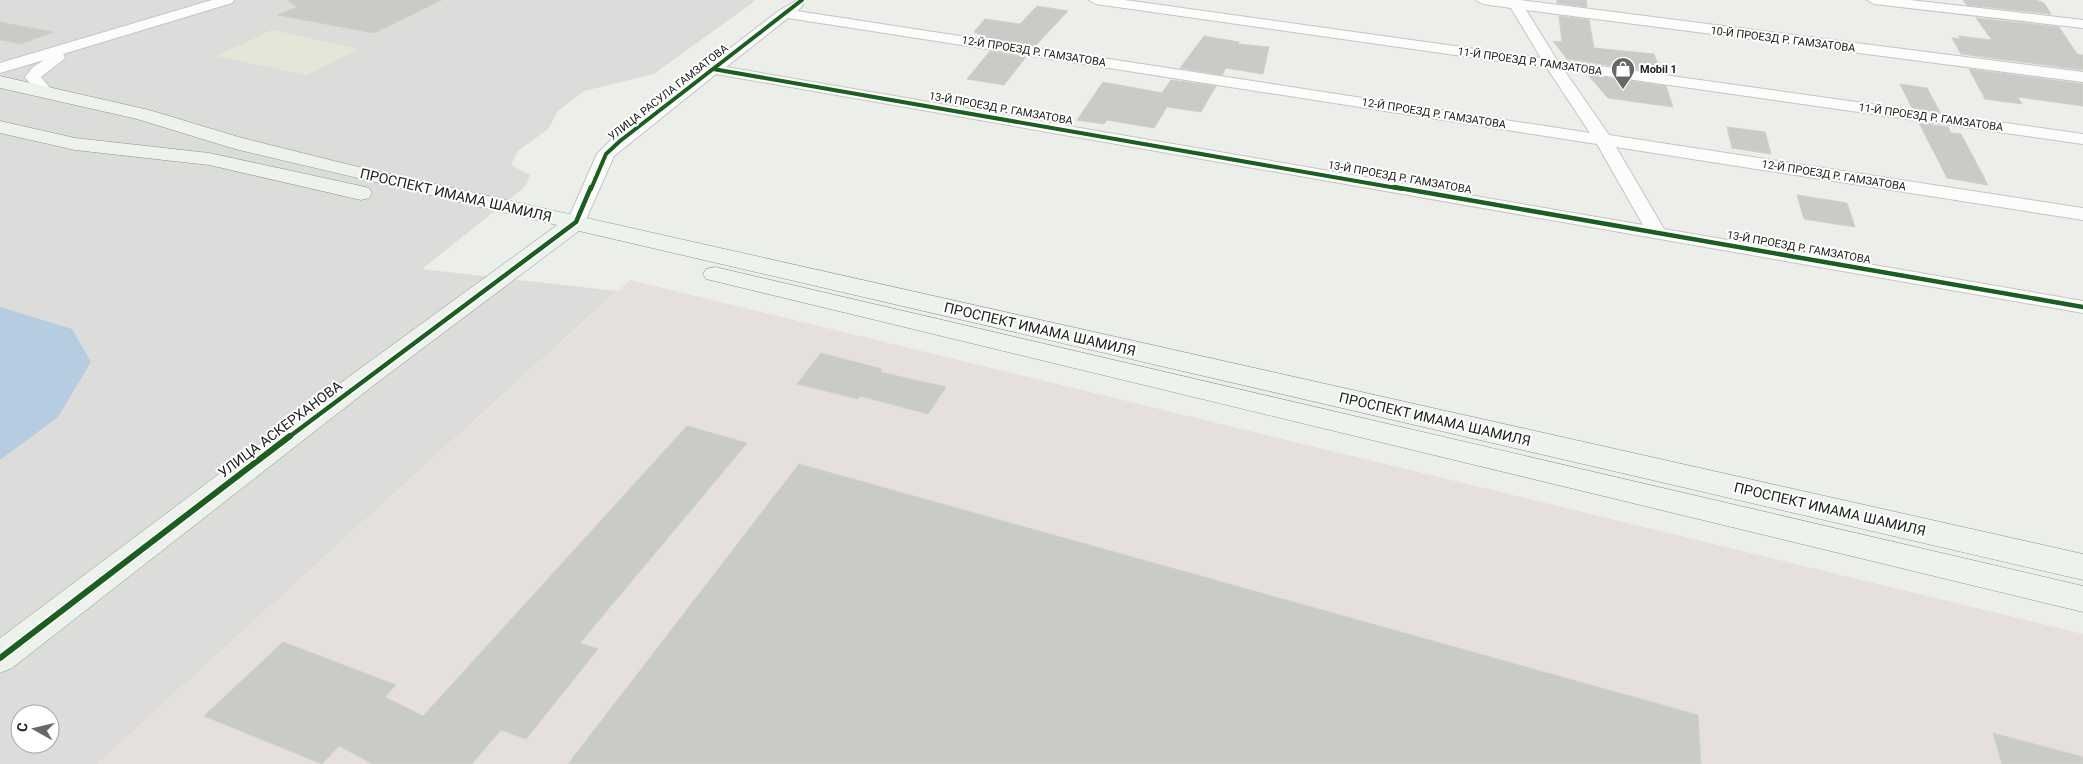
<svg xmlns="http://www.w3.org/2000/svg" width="2083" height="764" viewBox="0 0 2083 764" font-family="Roboto,sans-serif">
<rect width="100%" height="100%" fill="#ebeee9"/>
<path fill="#dcddda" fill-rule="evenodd" d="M0,0h756l-102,74 -70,17 -26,20 -10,18 -30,22 -7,14 19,10 -5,12 -103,82 195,22 -520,473h-97zM20,714h30v30h-30z"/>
<path fill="#e5e6d8" d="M272,30l87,19 -53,26 -90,-19z"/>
<path fill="#e6e0dc" d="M630,280l1453,354v130h-1986z"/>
<path fill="#b6cce1" d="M0,307l72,22 19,33 -33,55 -58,43z"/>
<path fill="#c9cbc6" stroke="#ced1ca" d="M287,0h155l-68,33 -97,-18 20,-8z
M1557,0h29l1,7 -30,-4z
M1963,0h73l8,3 7,11 -84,-9z
M1037,6l31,5 -33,35 -47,-8 -14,-6 11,-13 35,5z
M1559,16l30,4 5,28 60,6 7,19 -94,-14 -14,-18 9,1z
M1976,18l83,9 18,27 6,1v15l-122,-16 -9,-16 9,1 -3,-3 34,4z
M0,22l53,10 -32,12 -21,-4z
M1204,36l35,6 -1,2 31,3 -6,27 -37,-6 -4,7 -42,-7z
M990,51l36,6 -22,28 -37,-6z
M1969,69l114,15v22l-65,-9 4,7 -37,-5z
M1588,75l78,11 7,21 -65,-9z
M1171,80l45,6 -15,26 -34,-5 -13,21 -47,-8 -3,4 -27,-4 26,-38 59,11z
M1900,84l27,4 13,24 -28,-4z
M1919,123l29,4 3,6 10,1 27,51 -41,-7z
M1727,127l38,5 6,22 -39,-6z
M1797,195l50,8 8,24 -51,-8z
M821,353l61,16 -2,3 66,15 -18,27 -68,-18 -2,3 -61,-15z
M687,426l60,17 -167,200 18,6 -72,90 -25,-9 -29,34h-99l-34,-18 -17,18 -118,-48 79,-74 113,43 -11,12 38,19z
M799,464l899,251 3,49h-1133z
M1993,733l90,24v7h-81z"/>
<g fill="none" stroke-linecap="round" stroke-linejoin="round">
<g stroke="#c4c5c3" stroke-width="2">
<path id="street" d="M212,0h22l-2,3 -169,51 2,3 -2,3 -22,17 12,15 -2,3h-12l-14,-18 8,-10 11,-7 -44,13v-10z
M1089,0h36l416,58 -30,-50 -28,-4 -7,-4h44l563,72v10l-557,-72 31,50 526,74v10l-519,-74 45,65 474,73v12l-467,-73 48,82 419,72v12l-1367,-239 -102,82 -31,70 -7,2 -7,-2 -2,-4 30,-68 17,-17 166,-127 16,-9 7,4 -6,6 793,122 -43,-65 -451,-64zM788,18l809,126 46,81 -917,-158z
M1867,0h43l173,20v8l-209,-24z"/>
</g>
<g stroke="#829882" stroke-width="1">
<path id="secondary" d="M0,76l149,34 93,28 104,26 1737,390v26l-1504,-349 -205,154 -362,283 -12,5v-35l354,-265 203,-148 -322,-76 -98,-30 -137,-31z
M0,121l75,17 134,15 152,33 8,2 3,5 -3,5 -8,2 -152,-35 -134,-15 -75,-17z
M715,267l1368,319v26l-1377,-333 -3,-5 3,-5z"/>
</g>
<use href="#street" fill="#fcfcfc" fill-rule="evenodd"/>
<use href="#secondary" fill="#edf3ec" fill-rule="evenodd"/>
<g stroke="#fff" stroke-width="5.5">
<path id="cycleway-far2" d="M713,69l689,120
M591,189l15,-35 14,-13 182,-141"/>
</g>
<g stroke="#fff" stroke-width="8">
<path id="cycleway-far1" d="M1394,187l689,120
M289,437l287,-215 15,-35"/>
</g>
<g stroke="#fff" stroke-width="9">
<path id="cycleway" d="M0,658l290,-222"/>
</g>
<use href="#cycleway-far2" stroke="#1b5e20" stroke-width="4"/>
<use href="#cycleway-far1" stroke="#1b5e20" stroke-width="4.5"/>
<use href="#cycleway" stroke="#1b5e20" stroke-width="6"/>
</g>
<defs>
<g id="shop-pin" transform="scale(1.25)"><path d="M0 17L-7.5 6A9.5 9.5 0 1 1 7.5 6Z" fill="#676866" stroke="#fff"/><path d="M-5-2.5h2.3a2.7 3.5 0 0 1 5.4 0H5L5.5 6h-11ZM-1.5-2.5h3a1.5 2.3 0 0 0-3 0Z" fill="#fff"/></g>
</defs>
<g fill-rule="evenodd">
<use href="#shop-pin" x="1623" y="69"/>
</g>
<g text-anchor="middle" stroke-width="4" stroke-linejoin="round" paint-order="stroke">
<g font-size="11" fill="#202020" stroke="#fff">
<text transform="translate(1783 39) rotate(7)" y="4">10-Й ПРОЕЗД Р. ГАМЗАТОВА</text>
<text transform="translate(1034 51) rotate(9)" y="4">12-Й ПРОЕЗД Р. ГАМЗАТОВА</text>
<text transform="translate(1530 61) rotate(8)" y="4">11-Й ПРОЕЗД Р. ГАМЗАТОВА</text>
<text transform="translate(668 92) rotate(-38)" y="4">УЛИЦА РАСУЛА ГАМЗАТОВА</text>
<text transform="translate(1001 108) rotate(10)" y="4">13-Й ПРОЕЗД Р. ГАМЗАТОВА</text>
<text transform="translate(1434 113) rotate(9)" y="4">12-Й ПРОЕЗД Р. ГАМЗАТОВА</text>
<text transform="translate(1931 117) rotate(8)" y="4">11-Й ПРОЕЗД Р. ГАМЗАТОВА</text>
<text transform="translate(1834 175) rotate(9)" y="4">12-Й ПРОЕЗД Р. ГАМЗАТОВА</text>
<text transform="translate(1400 177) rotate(10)" y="4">13-Й ПРОЕЗД Р. ГАМЗАТОВА</text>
<text transform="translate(1799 247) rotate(10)" y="4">13-Й ПРОЕЗД Р. ГАМЗАТОВА</text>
</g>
<g font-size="11" font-weight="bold" fill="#202020" stroke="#fff" text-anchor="start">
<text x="1640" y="73">Mobil 1</text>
</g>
<g font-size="14" fill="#202020" stroke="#fff">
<text transform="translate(456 195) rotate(13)" y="5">ПРОСПЕКТ ИМАМА ШАМИЛЯ</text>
<text transform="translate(1040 329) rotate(13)" y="5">ПРОСПЕКТ ИМАМА ШАМИЛЯ</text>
<text transform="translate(1435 419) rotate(13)" y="5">ПРОСПЕКТ ИМАМА ШАМИЛЯ</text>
<text transform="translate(280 429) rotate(-37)" y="5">УЛИЦА АСКЕРХАНОВА</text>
<text transform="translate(1830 509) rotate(13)" y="5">ПРОСПЕКТ ИМАМА ШАМИЛЯ</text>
</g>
</g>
<g transform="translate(35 729) rotate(278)"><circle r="24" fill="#ffffff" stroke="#a6a6a6"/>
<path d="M0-4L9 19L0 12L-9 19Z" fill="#676866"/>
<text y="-8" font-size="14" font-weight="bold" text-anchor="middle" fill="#202020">С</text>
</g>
</svg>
